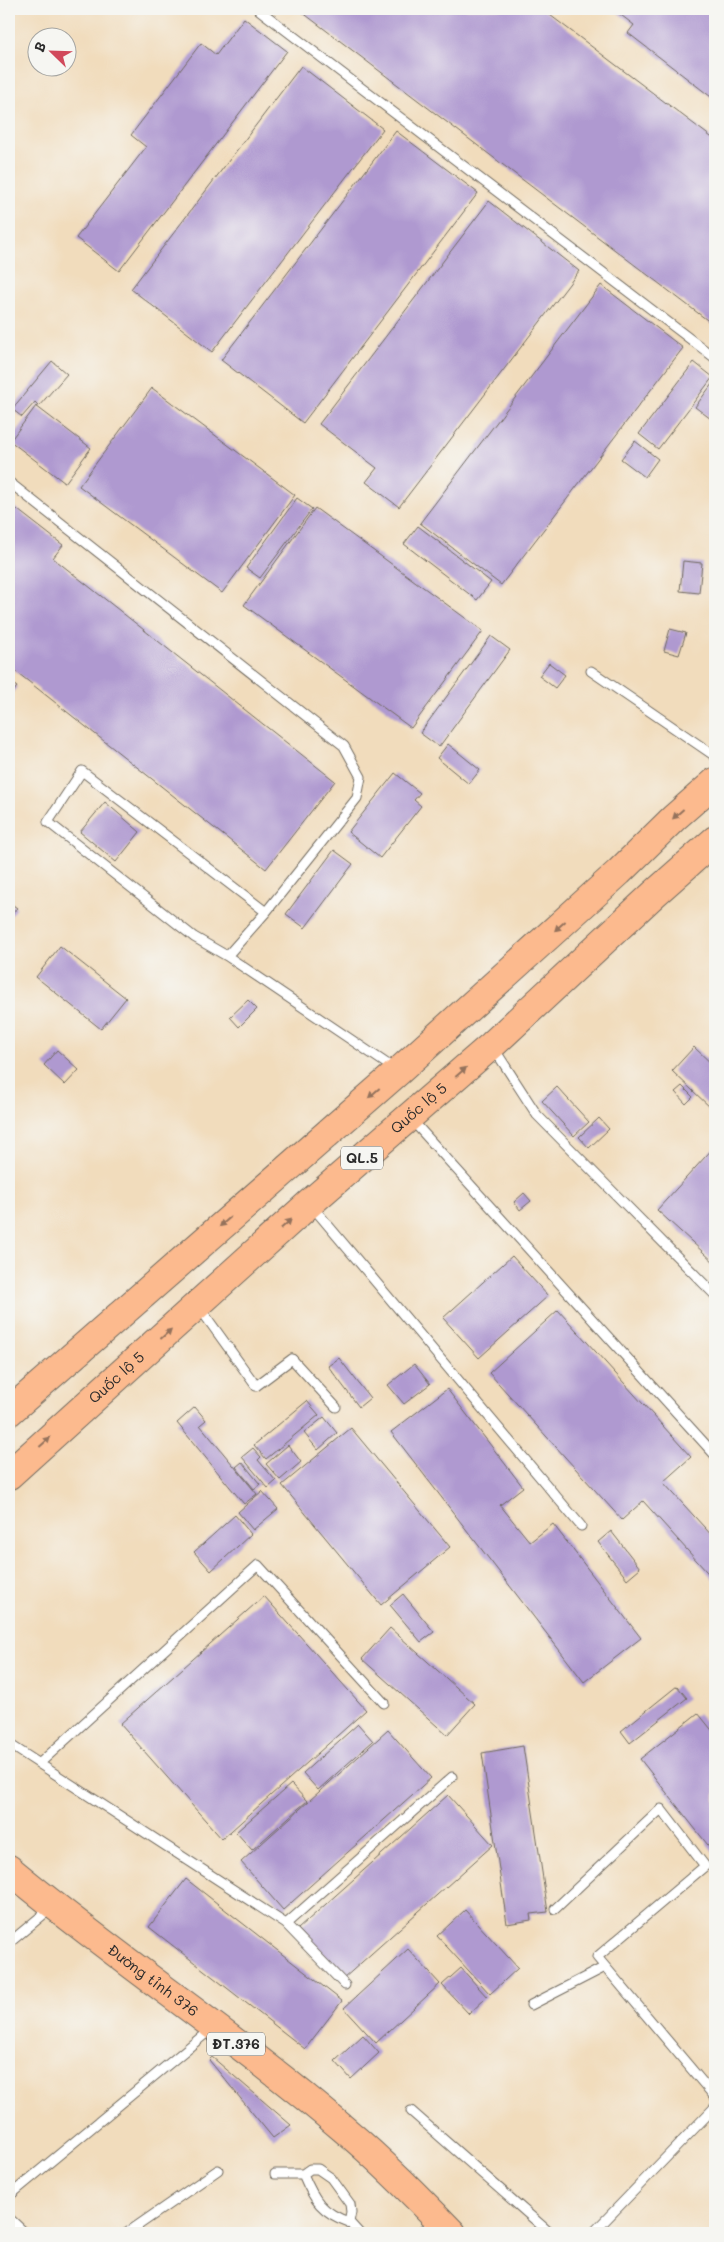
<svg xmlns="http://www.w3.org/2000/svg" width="724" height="2242" viewBox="0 0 724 2242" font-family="Mali,sans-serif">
<rect width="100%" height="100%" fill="#f6f6f2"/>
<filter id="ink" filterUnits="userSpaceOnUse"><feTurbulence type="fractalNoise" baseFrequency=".02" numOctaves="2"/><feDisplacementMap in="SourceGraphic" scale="10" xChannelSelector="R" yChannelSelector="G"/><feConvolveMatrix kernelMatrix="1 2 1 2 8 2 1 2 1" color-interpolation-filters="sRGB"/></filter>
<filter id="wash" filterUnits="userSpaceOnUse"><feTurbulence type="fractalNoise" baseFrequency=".0096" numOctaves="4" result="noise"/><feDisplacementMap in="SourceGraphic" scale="20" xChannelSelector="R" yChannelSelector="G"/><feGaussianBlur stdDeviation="1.12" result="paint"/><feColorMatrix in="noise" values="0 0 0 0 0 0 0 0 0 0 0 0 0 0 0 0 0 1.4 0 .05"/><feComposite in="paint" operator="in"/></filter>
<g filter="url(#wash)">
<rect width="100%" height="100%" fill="#f1dcbc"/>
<g id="blocks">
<path fill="#af99d0" d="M298,9h244l173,131v186z
M613,9h102v91l-87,-67 6,-8z
M244,18l43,33 -168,220 -43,-33 70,-91 -15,-12 70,-92 15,12z
M301,66l82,63 -171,223 -81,-63z
M396,131l82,62 -175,230 -82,-63z
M489,201l90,70 -180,236 -33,-25 11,-14 -58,-44z
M601,285l82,63 -182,237 -81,-62z
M52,361l15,13 -28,32 -4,-4 -13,15 -10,-8z
M694,362l19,15 -55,72 -19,-15z
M715,380v42l-20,-15z
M152,388l143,107 -73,98 -143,-107z
M36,406l55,42 -26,35 -55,-42z
M635,441l23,18 -13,18 -24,-18z
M297,498l15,11 -52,69 -14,-10z
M9,503l54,42 -10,13 282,223 -69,88 -257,-203z
M315,508l168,123 -72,97 -167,-123z
M418,526l73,56 -14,18 -73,-56z
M683,561l19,2 -3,30 -19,-2z
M670,629l16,4 -7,22 -15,-4z
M491,636l19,14 -71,97 -19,-14z
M549,663l16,12 -10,13 -16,-12z
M9,681l8,6 -8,10z
M448,744l32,26 -11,14 -32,-26z
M395,773l25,20 -6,7 7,6 -41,52 -32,-26z
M105,802l35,30 -24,30 -36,-30z
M334,850l19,14 -48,64 -19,-14z
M9,902l8,6 -8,10z
M60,946l66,52 -25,31 -65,-52z
M248,1000l9,9 -18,18 -9,-10z
M694,1047l21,20v38l-3,4 -40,-38z
M57,1050l22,20 -14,15 -21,-20z
M682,1086l11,11 -7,7 -11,-12z
M557,1087l32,35 -15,14 -32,-35z
M599,1118l10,11 -20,19 -10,-11z
M715,1146v117l-58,-53z
M524,1193l7,8 -11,9 -6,-8z
M512,1256l36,40 -69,62 -36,-40z
M558,1310l133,147 -28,25 52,57v42l-72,-80 -21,19 -133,-147z
M339,1358l31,40 -11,9 -31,-41z
M414,1364l16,20 -26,20 -16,-19z
M447,1389l76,98 -23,18 30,37 23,-18 88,114 -57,44 -193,-250z
M307,1401l12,14 -53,44 -12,-14z
M195,1407l11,13 -6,5 57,69 -13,10 -67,-81z
M324,1417l13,16 -19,17 -14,-17z
M351,1428l99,119 -69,58 -99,-120z
M288,1445l13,17 -21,18 -14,-16z
M253,1448l8,9 -3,3 18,21 -8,7 -26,-31z
M242,1462l18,22 -6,5 -18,-22z
M262,1491l16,18 -25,21 -15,-18z
M235,1515l16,19 -40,37 -17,-19z
M611,1531l29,37 -13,11 -29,-37z
M403,1594l31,38 -13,10 -31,-37z
M264,1596l102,114 -144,129 -102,-115z
M390,1628l85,76 -28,31 -85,-76z
M677,1686l10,12 -57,45 -9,-12z
M698,1713l17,21v120l-75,-95z
M358,1724l15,17 -55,49 -15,-17z
M388,1730l43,48 -148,132 -42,-48z
M523,1746l25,166 -18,2 1,6 -24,4 -25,-171z
M291,1784l16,17 -55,49 -16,-18z
M448,1795l45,50 -150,134 -45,-50z
M186,1879l156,122 -37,48 -156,-122z
M465,1910l53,58 -28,26 -53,-58z
M408,1949l32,35 -64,59 -32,-35z
M461,1968l26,29 -18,17 -27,-29z
M363,2035l16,18 -28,26 -16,-18z
M212,2057l79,68 -18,13 -64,-78z"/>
</g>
</g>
<g filter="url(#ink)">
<use href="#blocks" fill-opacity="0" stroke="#70695e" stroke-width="1"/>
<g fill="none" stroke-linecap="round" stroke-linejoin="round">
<g stroke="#70695e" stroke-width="11">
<path id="service" d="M258,9l457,349
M9,482l335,264 17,31 -4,21 -91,114 -39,44
M591,671l124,85
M266,912l-184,-141 -34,51 146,115 33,19 169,114
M493,1047l44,68 178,180
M410,1118l305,337
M311,1205l270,321
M199,1307l57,79 36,-27 44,48
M9,1744l277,180 59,61
M40,1763l218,-198 126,138
M555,1909l106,-100 44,57 -108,91 118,140
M286,1924l166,-147
M9,1943l42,-35
M531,2005l74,-38
M411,2111l139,122
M275,2174h28l7,-5h8l13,9 19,26 1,8 -2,10 10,11
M303,2174c11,26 19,39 46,48
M9,2196l202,-167
M9,2218l16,15
M127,2233l91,-63
M418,2233l20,-10
M593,2233l122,-126"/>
</g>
<g stroke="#70695e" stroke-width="30">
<g id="primary">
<path id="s1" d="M9,1869c109,91 229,169 337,262 36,30 73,68 106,102"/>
</g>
</g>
<g stroke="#70695e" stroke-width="30">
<g id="trunk">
<path d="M9,1412l390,-341 220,-199 55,-54 41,-36"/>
<path id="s2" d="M9,1475l301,-272 182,-158 162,-151 61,-54"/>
</g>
</g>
<use href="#service" stroke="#fff" stroke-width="9"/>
<use href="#primary" stroke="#fcba8e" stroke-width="28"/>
<use href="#trunk" stroke="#fcba8e" stroke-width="28"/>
</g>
<defs><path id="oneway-solid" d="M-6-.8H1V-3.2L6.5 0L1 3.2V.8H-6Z" transform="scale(1.25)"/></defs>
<g fill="#94725c">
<use href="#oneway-solid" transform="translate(678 814) rotate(138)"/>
<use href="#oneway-solid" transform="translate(560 926) rotate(138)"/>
<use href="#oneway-solid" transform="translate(461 1072) rotate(-41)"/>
<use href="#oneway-solid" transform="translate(374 1093) rotate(139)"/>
<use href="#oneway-solid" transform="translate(225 1222) rotate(139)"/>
<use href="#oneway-solid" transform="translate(286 1224) rotate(-42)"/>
<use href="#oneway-solid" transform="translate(166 1334) rotate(-42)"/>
<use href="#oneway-solid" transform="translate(45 1442) rotate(-42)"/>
</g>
</g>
<g text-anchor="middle" stroke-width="4" stroke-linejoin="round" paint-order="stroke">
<g fill="#f6f6f2" stroke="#686867" stroke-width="1">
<rect x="341" y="1146.5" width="42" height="23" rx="4"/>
<rect x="207" y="2032.5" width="58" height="23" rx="4"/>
</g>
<g font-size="14" font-weight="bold" fill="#2b2b2b">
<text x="362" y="1163">QL.5</text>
<text x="236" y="2049">ĐT.376</text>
</g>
<g font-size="15" fill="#2b2b2b" stroke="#f6f6f2">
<text dy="5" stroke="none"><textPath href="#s2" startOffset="550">Quốc lộ 5</textPath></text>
<text dy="5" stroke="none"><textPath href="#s2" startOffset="145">Quốc lộ 5</textPath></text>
<text dy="5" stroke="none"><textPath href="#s1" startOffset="182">Đường tỉnh 376</textPath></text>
</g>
</g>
<rect width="724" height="2242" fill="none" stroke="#f6f6f2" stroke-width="30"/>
<g transform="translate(52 52) rotate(293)"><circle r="24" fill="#f6f6f2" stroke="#a5a5a2"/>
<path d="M0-4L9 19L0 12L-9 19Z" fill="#d1495b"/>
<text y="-8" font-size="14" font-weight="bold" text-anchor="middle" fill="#2b2b2b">B</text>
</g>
</svg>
